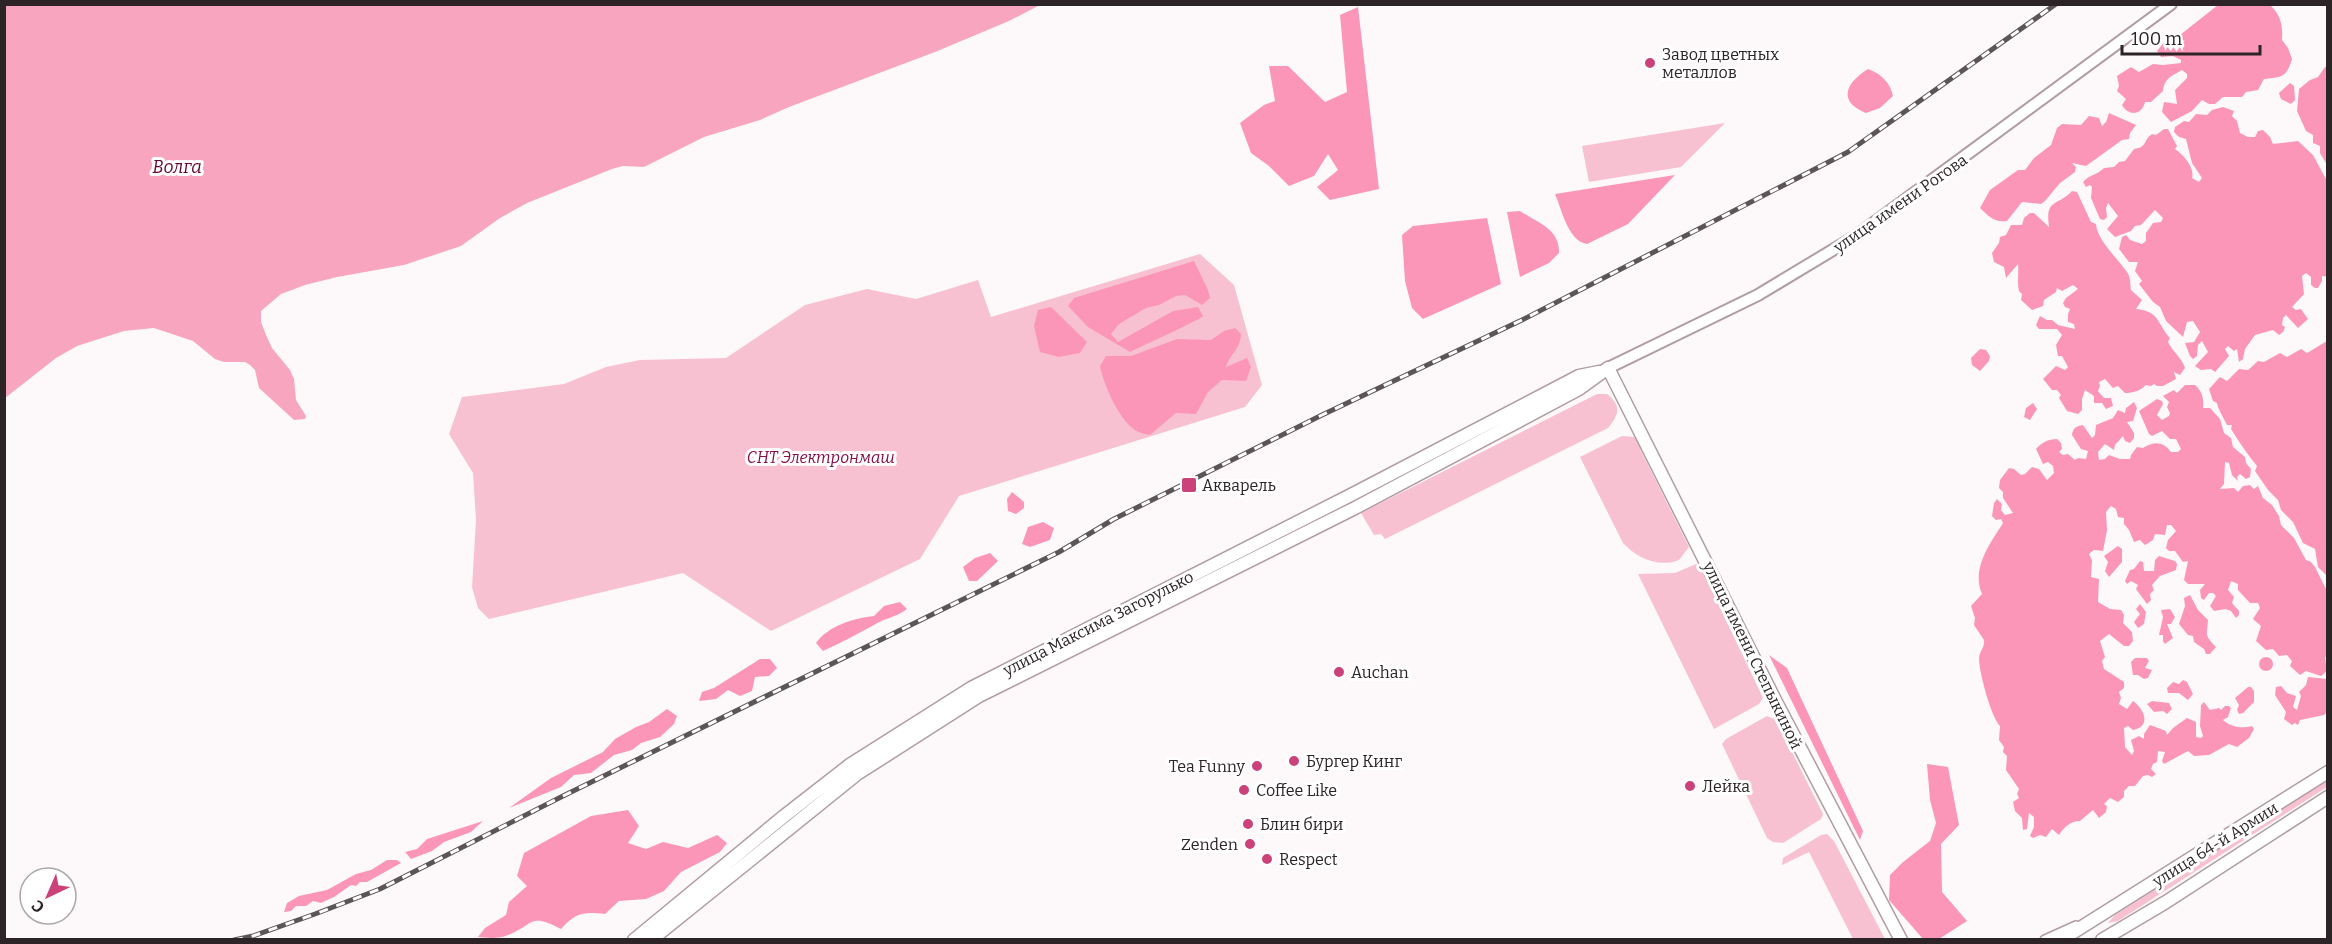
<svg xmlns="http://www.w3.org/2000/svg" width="2332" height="944" viewBox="0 0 2332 944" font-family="Bitter,serif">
<rect width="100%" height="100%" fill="#fdf9fa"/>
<path fill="#f8c1d2" d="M1725,123l-44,44 -92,15 -7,-36z
M1200,254l34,31 28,100 -17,22 -286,89 -39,63 -149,72 -88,-58 -194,46 -11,-11 -6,-21 4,-67 -3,-47 -24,-39 13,-37 102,-13 42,-17 34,-7 86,-2 79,-53 62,-16 49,10 62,-19 13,37z
M1597,394h10c15,12 12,20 1,34l-223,111 -4,-5 -7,1 -13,-22z
M1622,436l12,1 10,9 -4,3 49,98 -10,13c-21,8 -42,-2 -56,-17l-43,-86z
M1696,564l5,3 62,131 -4,6 -45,25 -76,-155 37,-1z
M1767,716l9,4 47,94 -2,5 -38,24 -10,-1 -6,-4 -45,-94 4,-5z
M2327,780v7l-209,134 -10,2 7,-8z
M1827,834l7,7 51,98h-32l-44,-87 -27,13 1,-7 38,-23z"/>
<path fill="#fc96b9" d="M2218,5h52c11,10 13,21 12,35l6,8 4,11c-6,20 -11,18 -28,20l-6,11 -12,2 -4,5h-19l-8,7h-6l-7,-4 -10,11 -21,11 -9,-10 2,-10 13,2 -2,-14 12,-12v-4l-5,-4c-11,6 -18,9 -19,21l-12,11h-6c-3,13 -16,15 -23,3l4,-6 -9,-8 2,-5 -2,-10 14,-9 8,5 14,-8 10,1 18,-2v-3l-8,-4 -12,1 -4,-6 8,-10 10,2 6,-3 -1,-5z
M1358,7l21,182 -49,11 -13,-13 21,-17 -10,-16 -14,22 -25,10 -20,-20 -18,-13 -11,-30 24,-18 11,-4 -6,-35h19l37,36 22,-10 -7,-77z
M2325,67h2v98l-7,-12v-7l-7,-3v-8l-7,-4 -9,-20 2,-22 11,-9 8,-3z
M1868,69c13,5 22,13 25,27l-13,12 -14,5c-30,-12 -19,-31 2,-44z
M2290,83l4,3 1,14 -4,4 -10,-5 -2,-6z
M2223,107l11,4 -2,5 5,5 3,12 8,4h7l3,-6 5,-1 7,7 3,7 25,-3 15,14 14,26 1,96 -6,-1v5l-4,7h-3l-4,-3v-8l-5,-4 -4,3 2,18 -12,13 4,3 5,-1 7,10 -10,9 -12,-13 -3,3 -1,7 3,2 -2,5 -4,3 -6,-5 -18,5 -10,14 -2,10 -4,3 -2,-13 -3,2 -6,-5 -3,3 4,7 -14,16 -4,-3 -10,1 -6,-4 13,-14 -6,-11 -4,4 -1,11 -4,3 -3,-3 -5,-13 9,-1 6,-10 -7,-11 -6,1 -4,15 -17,-16 -6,-14 -7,-5 -14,-18 3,-3 -7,-10 3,-9h-9l-10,-13 3,-12 4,-2 4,5 12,4 4,-3v-8l7,-10 8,-1 2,-4 -8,-8 -14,15 -6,1 -4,5 -16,6 -8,-8 11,-13 -10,-13 -2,5 1,9 -3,3 -4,-1 -9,-21 1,-11 -2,-2 -4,2 -3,-5c6,-7 14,-7 21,-14l10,-1 5,-5 6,-1 9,-12c14,-2 9,-9 18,-15l4,1 8,-6h4l9,17 -2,3c9,6 20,19 17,29l7,4 3,-4 -10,-15 -6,-24 -7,-2 -5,-5 1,-5 9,-6 5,1 7,-8 11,1 5,-5z
M2109,113l27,12 -6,8 -1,6 -7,1 -36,26 -14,-3 4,4 -1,5 -15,11 -15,18 -4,3 -19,-2 -15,19c-12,2 -19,-5 -27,-13l10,-18 28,-20h7l9,-12 17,-13 6,-17 5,-4 19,1 8,-9 10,2 3,8 4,-4z
M1675,175l-47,49 -41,20c-19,-3 -25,-34 -32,-50z
M2072,191l5,1 14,30 5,2c1,16 22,35 31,48 4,6 3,12 4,18l11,10 -6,9c24,2 21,15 34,29l-2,4c5,10 14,16 17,26l-5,7 -6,-3 2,7 -13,7h-6l-3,-2 -3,2 -5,-1c-6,6 -13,8 -21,8l-7,-7 -5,2 -8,-9 -6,3 1,4 -2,5 6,7h7l2,8 -7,3 -4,-6h-8v-7l-9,-6 -3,9v11l-4,4 -11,-3 -8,-13 2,-3 -4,-5h-5l-9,-11 13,-13 9,4 3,-3 -6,-11h-4l-2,-11 6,-10 -5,-6h-18l-3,-4 4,-9 7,4h5l6,5 17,4 -1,-5 -6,-2v-8l2,-5 -5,-2 -2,-4 3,-5 12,-9 -5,-4 -11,6 -5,-3 -1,4 -12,8 -1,6 -11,4 -11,-10 1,-6 -3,-3c-2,-8 0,-18 -1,-27l-12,14 -2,-11 -10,-5 -2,-9 7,-10 1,-6 6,-2 5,-10h11l2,-7 6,-5h4l15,14c-4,-29 8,-20 23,-36z
M1520,211c18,12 40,18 39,42l-10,10 -29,14 -13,-65z
M1487,218l14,66 -78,35 -11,-11 -7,-27 -3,-46 11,-9z
M1194,261l14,29 2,8 -8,7 -17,-10 -9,1 -17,9 -13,3 -27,16 -8,10 7,8 55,-31 25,-4 5,9c-3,4 -63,31 -73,36l-42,-25 -20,-21 6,-8z
M1051,307l36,35 -7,11 -21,4 -19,-5 -6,-26 4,-16z
M1235,328l6,6c-1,16 -10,18 -15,33l21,-9 4,9 -5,14 -24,-1 -14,12 -12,22 -20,-1 -26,22c-4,-1 -10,-2 -13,-4 -17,-8 -34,-48 -37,-65l6,-10h25l46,-17 34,1 13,-9z
M2327,341h1l-1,235 -9,-9 -3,-18 -12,-6 -10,-21 -12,-12 -3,-10 -10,-10 -13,-19 2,-5c-9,-11 -18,-24 -26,-37l1,-4h-5c-3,-6 -9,-16 -10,-22l-4,-2 -4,-12 11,-12 7,4 12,-12 9,1 10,-9 6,1 16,-9 7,4 14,-8 6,4z
M1980,349l6,1 4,6 -1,5 -9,10 -8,-6 -1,-7z
M2185,385h10c7,6 9,13 8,23h7l10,11 4,14 7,5 2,9 12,10 1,6 5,6 -1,8 -4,2 -6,-5 -3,3 1,4 -6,-6 -3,-12 -4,-1 -1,22 -4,5 14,-1 4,4 5,-6 7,-1 4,4 4,-3 5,12 9,7 7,11 2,9 13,13 12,22 5,2 4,5 12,24 1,60 -3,7 2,13 -6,5 -15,-5 -6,4 -10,-9 2,-5 -5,-6 -8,1 -6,-7 -7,1 -10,-9 5,-15 -8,-7 7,-11 -2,-5h-8l-12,-13v-6l-7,-3 -3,9 6,7 -2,6 7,8v4l-3,3 -5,-7 -6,-2 -11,2 -4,-5 6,-10 -3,-3h-4l-5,7 -3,-2 -1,-8 5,-6h-17l-4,-4 4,-19 -5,1 -8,-11h-6l-3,-3 2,-8 8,-9 -5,-6h-4l-2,10 -10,-1 -2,6 -8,5 -5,-5 -6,2 -5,-12 -5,-6v-6l-6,-1 -2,-8 -5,-3 -5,6 1,18 -4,21 -9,-1 -5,4 3,6 -1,17 8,2 -1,23 12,7 11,1 3,5 -1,8 9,9 1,9 -4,5h-5l-15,-12 -9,7 5,16 -3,4 2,8 20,13v6l-5,4 2,6 -2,6 8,5 6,-8c11,8 19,25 0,29l-5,-4 -4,2 1,19 7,8 2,-4 -3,-11 8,-4 5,3v-5l6,-9 16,6 1,4 6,-7 14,-10 9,4v15l5,1 2,-2 -3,-10 1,-21 3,-3 6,8 9,-2 2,2 4,-4h4l2,2 -3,9 -5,3c8,7 19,9 29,6l2,3 -5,9 -12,9 -8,-3 -20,11 -15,1 -6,-5 -24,13 -2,-3 3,-9 -7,-1 -1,11 -4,2 -2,5 5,5 -4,3 -4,-2 -5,1 -8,10h-6l-5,5v6l-6,5 -8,-4 -6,6 3,2 -1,6 -7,6 -6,-8 -13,11c-9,0 -16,6 -21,14l-7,-6 -6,8 -6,-2 -7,3 -3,-2 4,-9v-10l-5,-4 -2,16 -4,1 -1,-12 -7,-7 -2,-9 6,-4 -2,-4 2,-5 -13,-19 1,-14 -4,-4 1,-5 -5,-7 1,-14c-9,-9 -21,-54 -21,-68 1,-8 6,-11 5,-18l-10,-15 1,-7 -4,-12 11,-12c-11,-26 8,-50 21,-71l-2,-4 -5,1 -4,-4 2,-13 3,-4 5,5 -1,6 4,5 8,-2 -10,-15v-6l-4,-4 1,-8 9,-12 5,1 7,6 4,-1 7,-7 7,2 8,11 7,-7 -1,-7 -5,-4 -5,2 -7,-15c5,-6 12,-10 21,-10l4,4 1,6 -3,3 4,3 5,-1 7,6 3,-2 8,1 2,-8 -7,-2 -9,-14c1,-7 4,-9 11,-10l9,13 3,-3 1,-10 17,-7 5,-8 7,3 1,-5 8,-6 3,6 -4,13 -6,1 7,11v5l-4,5 -5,-2 -2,-5 -8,9 -1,5 -9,-6 -7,8 1,8 6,-1 4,-4 11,4h10l1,-4 6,-8 6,1c11,-7 20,-7 28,4h7l3,-3 -5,-10h-6l-8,-8 -10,5 -3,-2 -10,-23 18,-12 5,2 1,3 -6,11 5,5 7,-4 1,-3 -3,-6 2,-5 -6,-6 11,-6 3,3z
M2033,403l4,6 -7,11 -6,-3 2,-9z
M1012,492l12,10v6l-8,6 -8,-3 -1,-12z
M1043,522l11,6 -4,12 -20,7 -8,-3 6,-17z
M2118,546l4,3v13l-13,15 -4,-6 3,-9 -4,-6z
M990,553l8,8 -21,20h-8l-6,-14 12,-9z
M2159,556l16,5 2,3 -1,6 -16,6 -8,9 2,5 -4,4 1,6 -4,4 -11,-15 2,-4 -7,-4 -4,3 -2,-3 5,-11 4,-1 6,-8 3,1 1,9h10l1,-11z
M2190,595l8,15 10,10c-1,15 -4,15 8,27l-6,7h-4l-2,-5 -10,-7 -1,-6 -5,-1 -9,-11 6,-18 -1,-8z
M900,602l7,7c-14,10 -20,8 -33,16 -17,9 -33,18 -51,26l-7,-8c12,-17 38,-25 58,-27l10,-10z
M2140,604l6,8 -2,12 -6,4 -4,-6 6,-8 -4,-5z
M2170,609l5,8 -4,7h-4l6,14 -8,6 -2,-3v-6h-4l4,-18 -2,-7z
M1769,655l18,13 76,163 -3,9z
M2259 664a7 7 0 1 1 14 0a7 7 0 1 1-14 0Z
M2135,658h12l2,3 -4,7 7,2 -4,8 -4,1 -6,-4h-5l-2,-13z
M760,659h10l7,9 -8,8 -14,1 -3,14 -12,5 -12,-6 -12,9 -17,2 3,-9 12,-4z
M2308,677l19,2v33l-3,3 -24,5 -2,5 -3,-2 -3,2 -8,-6 2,-7 -11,-17 1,-8 5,-1 6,7 9,3 -3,11 4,3 4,-14 -2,-4 7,-7z
M2183,680l4,2 6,12 -5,6 -9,-7h-11l-1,-5 6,-6 6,2z
M2248,687h3l3,4v11l-11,11 -4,1 -2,-4 2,-5 -4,-7z
M2152,701l17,2 3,6 -5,5 -4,-3 -9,1 -7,-8z
M667,709l10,7 -3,8 -14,13 -19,6 -9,7 -18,5 -23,18 -17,2 -13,12 -52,21 42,-30 52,-26 12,-13 21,-12 13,-5z
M1927,764l21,3 11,58 -18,19 1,48 25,29 -28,18h-16l-34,-39 1,-25 13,-13 27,-21 6,-18 -6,-23z
M628,810l11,16 -11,17 18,6 17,-7 25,6 29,-13 10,8 -7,9 -39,20 -17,19 -18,8 -27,2 -14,13c-22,-2 -28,-2 -44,15 -32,-17 -27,-4 -53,6 -9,4 -21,3 -30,2l7,-9 21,-13 3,-13 18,-16 -10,-10 7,-23 67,-37z
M483,821l-12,11 -27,10 -12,9 -21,8 -6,-7 12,-3 10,-10z
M387,860h10l4,3 -34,19h-7l-4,4 -5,-1 -17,12 -13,6 -8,-2 -7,5h-10l-5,5 -7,1 3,-9 12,-7 28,-6 29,-16 15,-4z"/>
<path fill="#f8a6c0" d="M5,4h1035v1l-31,16 -74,31 -146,55 -29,13 -56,17 -60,30 -21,-1 -11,3 -85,34 -27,15 -39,28 -57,19 -67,12 -32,8 -24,9 -20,17v11l5,13 6,13 18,22 4,9 2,21 10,16 -1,3 -11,1 -35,-32 -4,-18 -5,-5 -5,-3h-21l-9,-3 -22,-18 -39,-13 -30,3 -47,15 -21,12 -51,40z"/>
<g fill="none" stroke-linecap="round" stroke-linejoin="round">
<g stroke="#b09da3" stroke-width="12">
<path id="tertiary" d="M2045,940l31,-14"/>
</g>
<g stroke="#b09da3" stroke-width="14">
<path id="secondary" d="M1608,368l150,-73 98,-59 315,-232"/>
</g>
<g stroke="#b09da3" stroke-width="15">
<path id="primary" d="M634,940l149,-123 68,-53 120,-76 378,-192 230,-120 20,-4
M651,940l206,-166 122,-78 376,-188 224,-119 29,-21 167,332 126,240"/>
</g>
<g stroke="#b09da3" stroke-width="15">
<path id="trunk" d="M2061,940l267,-168
M2102,940l64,-38 162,-105"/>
</g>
<use href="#tertiary" stroke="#fff" stroke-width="9"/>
<use href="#secondary" stroke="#fff" stroke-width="10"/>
<use href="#primary" stroke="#fff" stroke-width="12"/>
<use href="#trunk" stroke="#fff" stroke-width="12"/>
<g stroke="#5c5557" stroke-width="5">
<path id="rail" d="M234,940l19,-4 62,-22 65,-25 183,-93 496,-244 55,-33 208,-104 200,-95 326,-168 208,-148"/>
</g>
<use href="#rail" stroke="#fff" stroke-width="3" stroke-dasharray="9" stroke-linecap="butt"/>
</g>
<g fill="#cb427b" stroke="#fff" stroke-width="2">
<circle cx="1650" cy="63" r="6"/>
<rect x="1181" y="477" width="16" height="16" rx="3"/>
<circle cx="1339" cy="672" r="6"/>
<circle cx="1294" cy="761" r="6"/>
<circle cx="1257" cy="766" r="6"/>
<circle cx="1690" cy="786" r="6"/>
<circle cx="1244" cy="790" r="6"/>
<circle cx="1248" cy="824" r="6"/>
<circle cx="1250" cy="844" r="6"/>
<circle cx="1267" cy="859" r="6"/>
</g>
<g text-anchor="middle" stroke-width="6" stroke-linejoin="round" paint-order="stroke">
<g font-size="16" fill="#2c2426" stroke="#fff" text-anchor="start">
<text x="1662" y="60">Завод цветных<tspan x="1662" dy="18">металлов</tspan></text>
<text x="1202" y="491">Акварель</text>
<text x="1351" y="678">Auchan</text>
<text x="1306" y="767">Бургер Кинг</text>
<text x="1245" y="772" text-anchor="end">Tea Funny</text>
<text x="1702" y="792">Лейка</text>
<text x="1256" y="796">Coffee Like</text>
<text x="1260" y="830">Блин бири</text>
<text x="1238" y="850" text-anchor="end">Zenden</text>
<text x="1279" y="865">Respect</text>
</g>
<g font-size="16" fill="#2c2426" stroke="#fff">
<text transform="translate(1900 203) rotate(-35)" y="6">улица имени Рогова</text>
<text transform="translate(1098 623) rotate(-27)" y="6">улица Максима Загорулько</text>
<text transform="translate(1753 655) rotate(64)" y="6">улица имени Степыкиной</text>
<text transform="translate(2215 844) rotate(-32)" y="6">улица 64-й Армии</text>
</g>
<g font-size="16" font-style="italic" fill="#870e49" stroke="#fff">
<text x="821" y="463">СНТ Электронмаш</text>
</g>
<g font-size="18" font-style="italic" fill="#620633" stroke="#fff">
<text x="177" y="173">Волга</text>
</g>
</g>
<rect width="2332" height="944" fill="none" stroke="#2c2426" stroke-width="12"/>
<g transform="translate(48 896) rotate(224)"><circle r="28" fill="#ffffff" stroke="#aba7a8" stroke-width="1.5"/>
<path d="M0-4.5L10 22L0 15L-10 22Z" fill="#cb427b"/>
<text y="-9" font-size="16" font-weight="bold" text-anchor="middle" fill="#2c2426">С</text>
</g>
<path d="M2122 45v9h138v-9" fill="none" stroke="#2c2426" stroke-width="3"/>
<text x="2131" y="45" font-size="18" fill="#2c2426" stroke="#ffffff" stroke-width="4.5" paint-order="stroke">100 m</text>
</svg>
